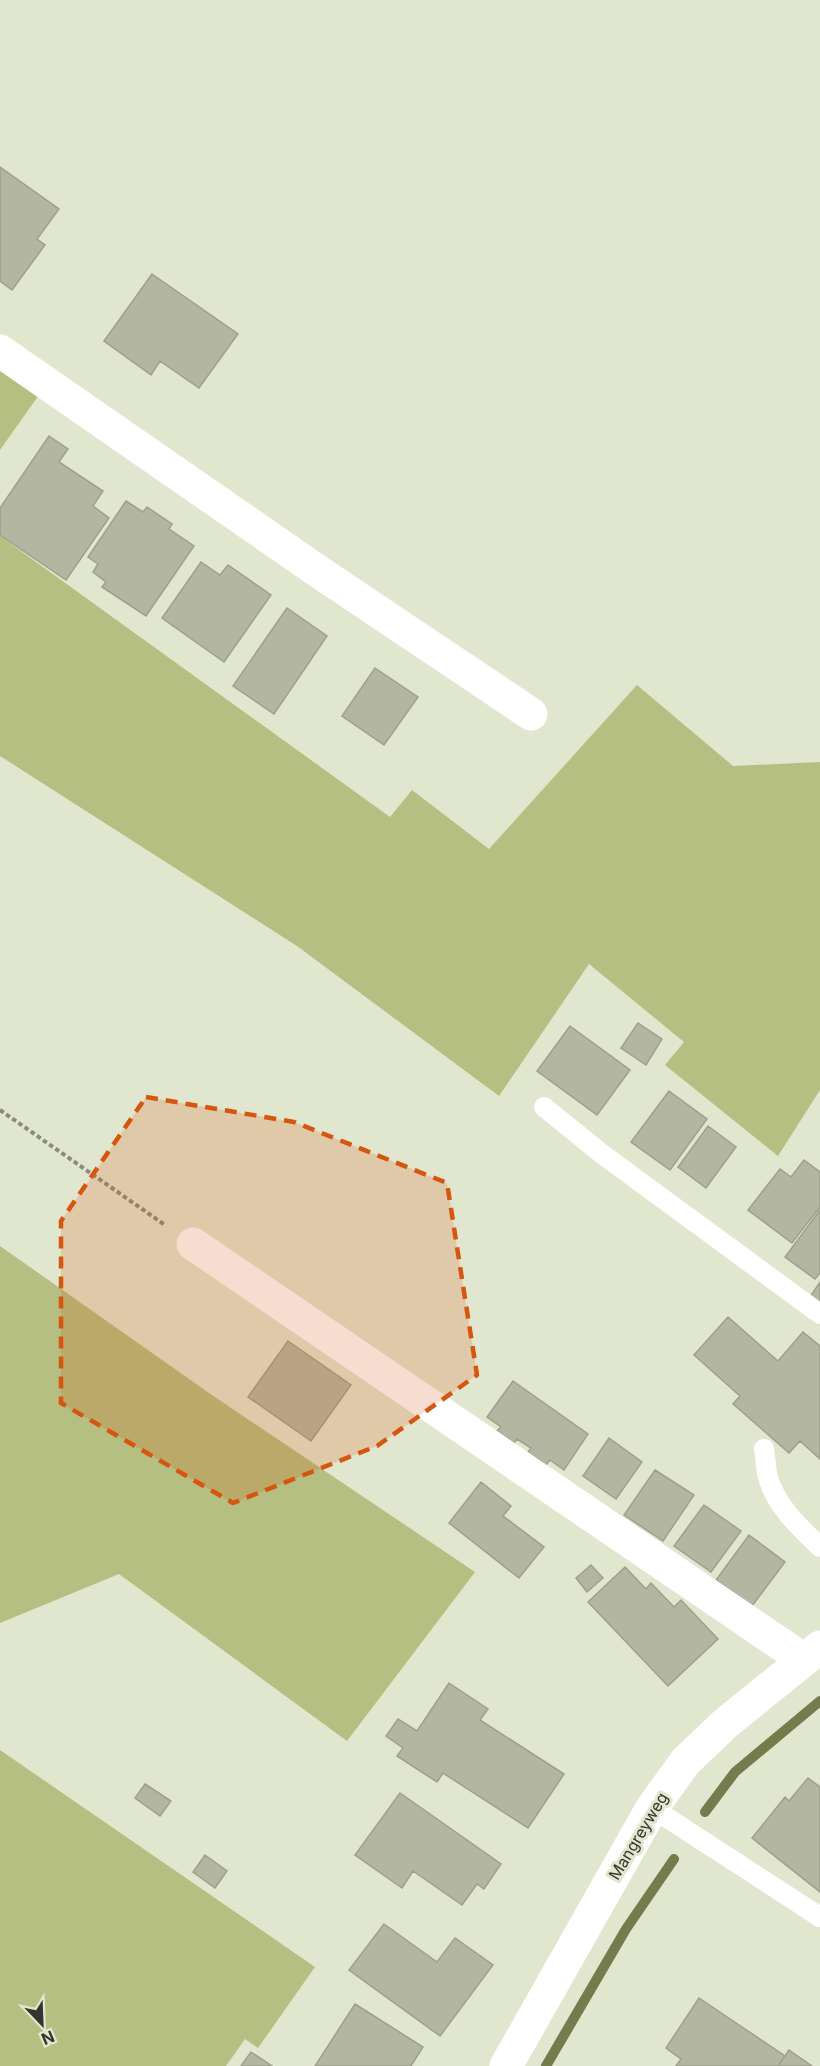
<svg xmlns="http://www.w3.org/2000/svg" width="820" height="2066" viewBox="0 0 820 2066" font-family="Inter,sans-serif">
<rect width="100%" height="100%" fill="#e1e6cf"/>
<path fill="#b4bf81" d="M0,364l41,28 -41,58z
M0,536l390,281 22,-27 77,59 148,-164 96,81 87,-4v328l-42,66 -113,-91 19,-23 -95,-78 -90,132 -202,-150 -297,-190z
M0,1246l209,147 266,179 -128,169 -228,-167 -119,49z
M0,1750l315,217 -57,81 -13,-9 -19,27h-226z"/>
<g fill="none" stroke-linecap="round" stroke-linejoin="round">
<path stroke="#747b4c" stroke-width="10" d="M705,1812l30,-40 85,-71
M546,2066l80,-137 48,-70"/>
</g>
<path fill="#b3b7a1" stroke="#9da18c" stroke-width="1.5" d="M0,167l59,42 -22,30 8,6 -33,45 -12,-9z
M152,274l86,60 -39,54 -39,-27 -9,14 -47,-34z
M49,436l19,13 -9,13 44,29 -10,15 16,12 -43,62 -66,-45v-27z
M126,501l17,11 4,-5 25,17 -3,5 25,17 -48,70 -44,-29 4,-5 -13,-10 5,-8 -10,-7z
M201,562l19,13 8,-10 43,30 -47,67 -62,-44z
M287,608l40,28 -53,78 -41,-28z
M375,668l43,29 -34,48 -42,-29z
M638,1023l24,16 -16,26 -25,-17z
M570,1026l60,44 -33,45 -60,-44z
M669,1091l38,28 -37,51 -39,-28z
M708,1126l28,21 -30,41 -28,-21z
M804,1160l16,12v35l-28,36 -44,-33 32,-41 11,8z
M820,1210v63l-5,6 -30,-22z
M820,1282v22l-10,-7z
M728,1317l50,44 25,-29 17,14v113l-20,-18 -11,12 -56,-49 7,-8 -46,-41z
M288,1341l63,44 -40,56 -63,-44z
M513,1381l75,53 -24,36 -14,-10 -4,5 -18,-13 3,-4 -14,-9 -3,4 -17,-12 4,-4 -14,-10z
M609,1438l33,24 -26,37 -33,-23z
M655,1470l39,25 -31,46 -39,-26z
M481,1482l30,24 -8,10 41,31 -25,31 -70,-55z
M704,1505l37,26 -30,41 -37,-26z
M749,1535l36,27 -33,44 -36,-26z
M591,1565l12,13 -16,14 -11,-14z
M625,1567l21,22 5,-6 23,24 7,-7 37,39 -50,47 -80,-84z
M449,1683l39,26 -8,11 84,54 -36,54 -85,-55 -6,9 -40,-26 6,-8 -17,-12 12,-17 19,12z
M808,1778l12,9v105l-68,-54 33,-41 4,4z
M145,1784l26,17 -11,15 -25,-18z
M400,1793l101,71 -17,25 -7,-5 -15,21 -49,-34 -11,17 -47,-33z
M205,1855l22,16 -12,17 -22,-16z
M384,1924l53,38 18,-24 38,27 -53,71 -91,-66z
M699,1998l86,58 -7,10h-102l5,-7 -15,-11z
M355,2004l68,43 -12,19h-96z
M789,2050l23,16h-34z
M251,2052l21,14h-31z"/>
<g fill="none" stroke-linecap="round" stroke-linejoin="round">
<path stroke="#898c7d" stroke-width="4" stroke-dasharray="4.5 3" stroke-linecap="butt" d="M0,1110l165,115"/>
<path stroke="#fff" stroke-width="20" d="M544,1107l58,47 218,160
M764,1449c1,8 2,16 3,24 6,30 32,54 53,74
M652,1808l168,109"/>
<path stroke="#fff" stroke-width="33" d="M0,351l322,223 209,140
M193,1244l611,416
M506,2066l146,-258 33,-46 41,-39 94,-76"/>
</g>
<path fill="#d6550f" fill-opacity="0.2" stroke="#d6550f" stroke-width="4.5" stroke-dasharray="12 8" stroke-linejoin="round" d="M146,1097l148,25 153,61 30,192 -100,71 -144,57 -172,-100v-182z"/>
<g text-anchor="middle" stroke-width="6" stroke-linejoin="round" paint-order="stroke">
<g font-size="16" fill="#34352d" stroke="#e1e6cf">
<text transform="translate(638 1836) rotate(-59)" y="6">Mangreyweg</text>
</g>
</g>
<g transform="translate(42 2024) rotate(157)" stroke="#e1e6cf" stroke-width="4.5" paint-order="stroke">
<path d="M0-4.5L10 22L0 15L-10 22Z" fill="#34352d"/>
<text y="-9" font-size="16" font-weight="bold" text-anchor="middle" fill="#34352d">N</text>
</g>
</svg>
